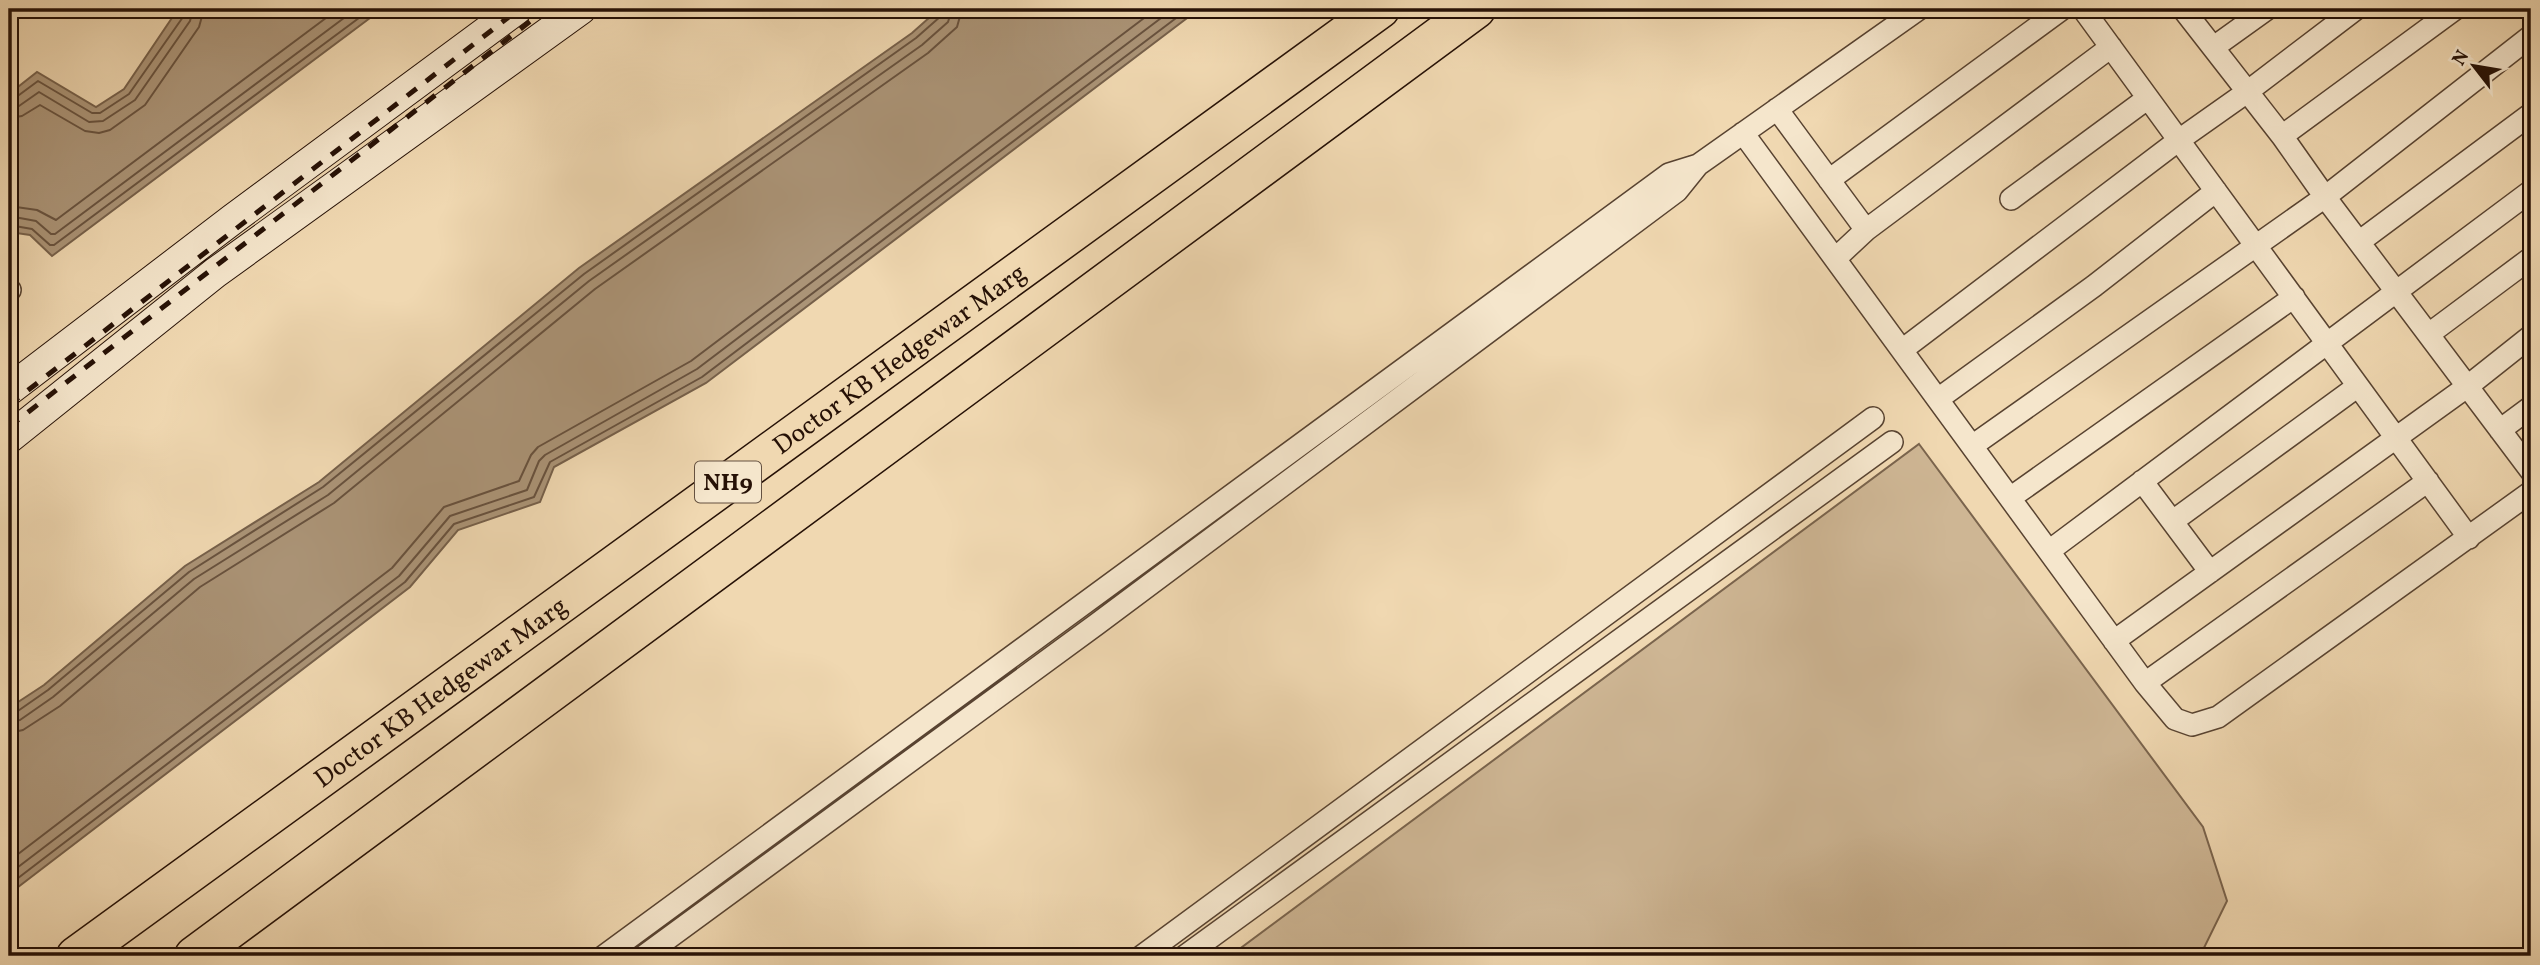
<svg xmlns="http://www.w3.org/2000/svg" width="2540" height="965" viewBox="0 0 2540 965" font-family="Vollkorn,serif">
<rect width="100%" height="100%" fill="#f0d8b1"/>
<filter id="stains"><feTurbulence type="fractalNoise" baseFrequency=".00286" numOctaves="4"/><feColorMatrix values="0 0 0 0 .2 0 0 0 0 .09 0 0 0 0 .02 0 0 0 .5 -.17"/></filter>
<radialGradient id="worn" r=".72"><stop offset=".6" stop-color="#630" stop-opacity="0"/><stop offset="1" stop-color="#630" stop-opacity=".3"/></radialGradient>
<path fill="#ceb694" stroke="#7a644d" stroke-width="2" d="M1919,444l284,383 24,74 -27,55h-970z"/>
<path fill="#ab9477" stroke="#76604a" stroke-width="2" d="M178,9h204l-330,247 -22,-21 -21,-3v-138l28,-22 59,35 28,-18z
M939,9h260l-493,374 -152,84 -14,35 -82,28 -48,57 -401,307v-186l35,-23 141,-119 134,-84 260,-214 333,-235z"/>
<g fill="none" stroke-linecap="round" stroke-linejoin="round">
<path stroke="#68523e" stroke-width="2" d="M9,99l6,-1 23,-17 54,32h8l29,-19 54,-77 1,-8
M9,108l10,-2 20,-14 50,30 14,-1 32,-21 55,-79 3,-12
M9,118l13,-2 18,-11 45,26 14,2 11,-3 35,-25 54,-78 5,-18
M9,206l28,4 19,10 282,-211
M9,216l27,5 15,13h4l301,-225
M9,225l23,4 18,16h4l317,-236
M9,714l6,-1 33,-23 141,-118 134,-85 261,-213 332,-236 25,-22 2,-7
M9,722l11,-2 33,-23 141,-118 134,-84 261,-214 333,-236 26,-23 4,-13
M9,733l14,-3 37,-24 140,-119 134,-84 261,-214 333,-236 29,-26 5,-18
M9,861l383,-293 52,-61 75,-26 12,-26 7,-8 153,-86 465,-352
M9,874l390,-298 51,-60 77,-26 12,-29 6,-6 152,-86 476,-360
M9,885l396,-303 49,-58 80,-27 16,-35 152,-85 486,-368"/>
<g stroke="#584331" stroke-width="24">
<path id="street" d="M2083,9l386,529
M2183,9l99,127 43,61 206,274
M2214,47l53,-38
M1777,109l89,121
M1743,133l402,550 30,36 17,6 26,-8 313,-225
M2282,136l173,-127
M1829,180l233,-171
M2011,199l137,-101
M2359,242l172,-128
M1835,259l31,-29 245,-183
M9,291l1,-1
M2429,334l102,-76
M1902,350l277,-210 68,-48 109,-83
M1938,399l156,-113 122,-95
M2500,430l31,-23
M1972,446l353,-249 206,-161
M2142,481l68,91
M2010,498l284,-201
M2173,521l185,-135
M2049,551l482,-360
M2114,641l354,-255 63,-50
M2145,683l283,-202
M604,956l1065,-782 29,-9 221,-156
M644,956l453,-332 580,-433 21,-26
M1142,956l731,-538
M1185,956l707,-514"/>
</g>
<g stroke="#261106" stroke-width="32">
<path id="secondary" d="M9,390l224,-171 284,-210
M9,438l206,-165 366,-264"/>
</g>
<g stroke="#261106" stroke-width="41">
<g id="highway">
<path id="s1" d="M76,956l1304,-947"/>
<path d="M194,956l1282,-947"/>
</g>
</g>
<use href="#street" stroke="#f5e6cc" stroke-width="21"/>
<use href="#secondary" stroke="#f5e6cc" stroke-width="30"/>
<use href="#highway" stroke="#f0d8b1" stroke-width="38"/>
<path stroke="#261106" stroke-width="5" stroke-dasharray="12 12" stroke-linecap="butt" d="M9,405l510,-396
M9,427l537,-418"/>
</g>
<g text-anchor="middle" stroke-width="5" stroke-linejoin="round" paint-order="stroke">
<rect fill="#f5e6cc" stroke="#645141" stroke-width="2" x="695" y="461.5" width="66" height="41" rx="5"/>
<g font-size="24" font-weight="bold" fill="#261106">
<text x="728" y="490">NH9</text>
</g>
<g font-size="26" fill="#261106" stroke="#f5e6cc">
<text dy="9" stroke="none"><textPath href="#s1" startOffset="1017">Doctor KB Hedgewar Marg</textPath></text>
<text dy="9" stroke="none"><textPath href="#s1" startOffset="450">Doctor KB Hedgewar Marg</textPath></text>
</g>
</g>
<rect width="2540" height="965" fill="none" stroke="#f0d8b1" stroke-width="35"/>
<rect x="10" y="10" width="2519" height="944" fill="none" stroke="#261106" stroke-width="3.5"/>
<rect x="18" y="18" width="2505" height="930" fill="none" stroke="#261106" stroke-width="2"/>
<g transform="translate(2474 66) rotate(301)" stroke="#f5e6cc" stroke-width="5" paint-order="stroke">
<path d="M0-5L12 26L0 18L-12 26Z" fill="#261106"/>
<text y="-10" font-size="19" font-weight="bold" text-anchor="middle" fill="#261106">N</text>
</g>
<rect width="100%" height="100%" filter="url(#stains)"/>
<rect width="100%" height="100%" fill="url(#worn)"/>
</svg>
